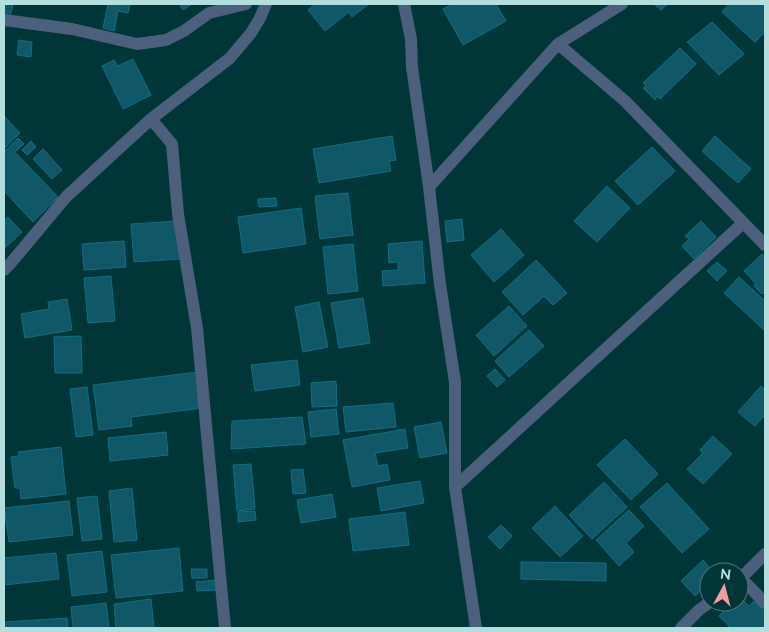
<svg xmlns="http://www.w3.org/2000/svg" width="769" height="632" viewBox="0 0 769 632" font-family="Raleway,sans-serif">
<rect width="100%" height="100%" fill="#003637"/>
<path fill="#105767" stroke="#0e7085" d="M4,4h9l-3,13 -6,-1z
M108,4h22l-2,9 -10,-2 -4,20 -11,-3z
M179,4h13l-9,6z
M315,4h54l-17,13 -3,-5 -24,19 -17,-21z
M453,4h43l10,17 -43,24 -20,-36z
M654,4h14l-7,6z
M729,4h36v28l-10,10 -33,-30z
M712,22l32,32 -25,21 -32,-33z
M19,40l13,2 -1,15 -14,-2z
M680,48l16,16 -36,35 -3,-3 -2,4 -12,-12 3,-2 -3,-3z
M133,59l18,36 -28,14 -21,-43 12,-6 4,6z
M4,116l16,17 -16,16z
M392,136l4,24 -7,1 2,10 -72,12 -6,-34z
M715,136l36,33 -13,14 -36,-32z
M18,138l6,6 -9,8 43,45 -25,25 -29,-31v-39z
M31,141l5,6 -9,8 -5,-5z
M652,147l23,24 -37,34 -23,-24z
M43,149l19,21 -10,9 -19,-20z
M607,186l23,22 -33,34 -23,-21z
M348,193l5,42 -33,4 -5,-43z
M276,198l1,8 -18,1 -1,-8z
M301,208l5,36 -63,9 -5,-36z
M8,217l14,15 -18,17v-28z
M462,219l2,21 -17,2 -2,-21z
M177,221l3,38 -46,3 -3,-38z
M701,221l15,16 -22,22 -12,-13 7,-7 -4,-3z
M501,229l23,26 -30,27 -23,-27z
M124,241l2,26 -42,3 -2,-26z
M422,241l3,42 -42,3 -1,-15 16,-1v-8l-9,1 -1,-19z
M353,244l5,47 -30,3 -5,-47z
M762,254l3,4v33l-3,3 -8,-8 2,-2 -12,-13z
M536,260l31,33 -14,12 -9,-9 -21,19 -21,-23z
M717,262l10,9 -10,10 -10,-10z
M111,276l4,45 -27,2 -4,-45z
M739,277l26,24v30l-41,-38z
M363,298l7,45 -31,5 -8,-45z
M67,299l5,31 -47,8 -4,-24 28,-5 -1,-7z
M319,302l9,45 -25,5 -8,-45z
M509,306l18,20 -33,30 -18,-21z
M529,330l15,16 -35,31 -14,-16z
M81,336l1,37h-27l-1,-36z
M297,360l3,25 -45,6 -4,-26z
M495,369l10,11 -8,7 -10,-11z
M198,372l4,36 -71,9 1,9 -33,4 -6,-45z
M336,381l1,25 -25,1 -1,-24z
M761,386l4,4v25l-10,11 -17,-14z
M87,387l6,48 -17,2 -6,-48z
M393,403l3,24 -50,5 -3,-25z
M336,409l3,25 -28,3 -3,-25z
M302,417l4,27 -75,5 1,-28z
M441,422l6,31 -27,5 -6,-31z
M405,429l3,19 -33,5 3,13 9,-2 3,16 -38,7 -9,-47z
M166,432l2,23 -58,6 -2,-23z
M713,436l19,18 -29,30 -16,-15 16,-16 -3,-3z
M625,439l33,35 -27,26 -34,-35z
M61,447l5,47 -45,5 -1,-11h-5l-4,-31 8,-1 -1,-4z
M251,464l4,45 -18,2 -4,-46z
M303,469l3,24 -13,1 -2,-24z
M420,481l4,22 -43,8 -4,-23z
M604,482l23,25 -35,32 -23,-24z
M667,483l42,46 -27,24 -42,-46z
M132,488l5,52 -23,2 -5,-51z
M332,494l4,23 -35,6 -4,-23z
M97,496l5,43 -20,2 -5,-43z
M69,501l4,34 -64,7 -5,-34z
M555,506l28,30 -23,21 -28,-29z
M629,510l15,16 -18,17 8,9 -15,14 -23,-26z
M255,511l1,9 -18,2v-10z
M405,512l4,33 -56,6 -4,-32z
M501,525l11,11 -12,13 -12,-12z
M179,548l4,43 -67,7 -5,-43z
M102,551l5,41 -35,4 -5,-41z
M56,553l3,26 -55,6v-27z
M703,560l10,12h-4v11l-14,13 -14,-15z
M521,562l85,1v18l-85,-2z
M191,569h16v9h-15z
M217,580l1,10 -21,1 -1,-9z
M739,596l10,10 5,-5 11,11v16h-38l2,-2 -10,-10 14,-14h6z
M151,599l3,29h-38l-2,-24z
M106,603l3,25h-36l-2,-21z
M67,618l1,10h-64v-6z"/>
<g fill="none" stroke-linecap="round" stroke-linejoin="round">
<path stroke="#4c5f7c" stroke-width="12" d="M404,4l7,35 1,28 17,120 11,97 15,98v105l21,141
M4,20l68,9 65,15 29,-4 18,-9 25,-18 37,-9
M558,44l67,57 140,144
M151,119l21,25 6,70 19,114 28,300
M429,187l129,-143 64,-40
M4,270l6,-6 56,-67 38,-35 47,-43 79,-61 21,-25 9,-15 6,-14
M455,487l288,-264
M741,578l24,25
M739,580l26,-26
M681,628l18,-18 11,-8"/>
</g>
<rect width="769" height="632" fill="none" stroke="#b4ddde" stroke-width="10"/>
<g transform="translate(724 587) rotate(7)"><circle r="24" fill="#003637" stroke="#48797a"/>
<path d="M0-4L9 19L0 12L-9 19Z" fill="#f59b9d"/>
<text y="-8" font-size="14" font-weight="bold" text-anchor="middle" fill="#b4ddde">N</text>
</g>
</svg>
